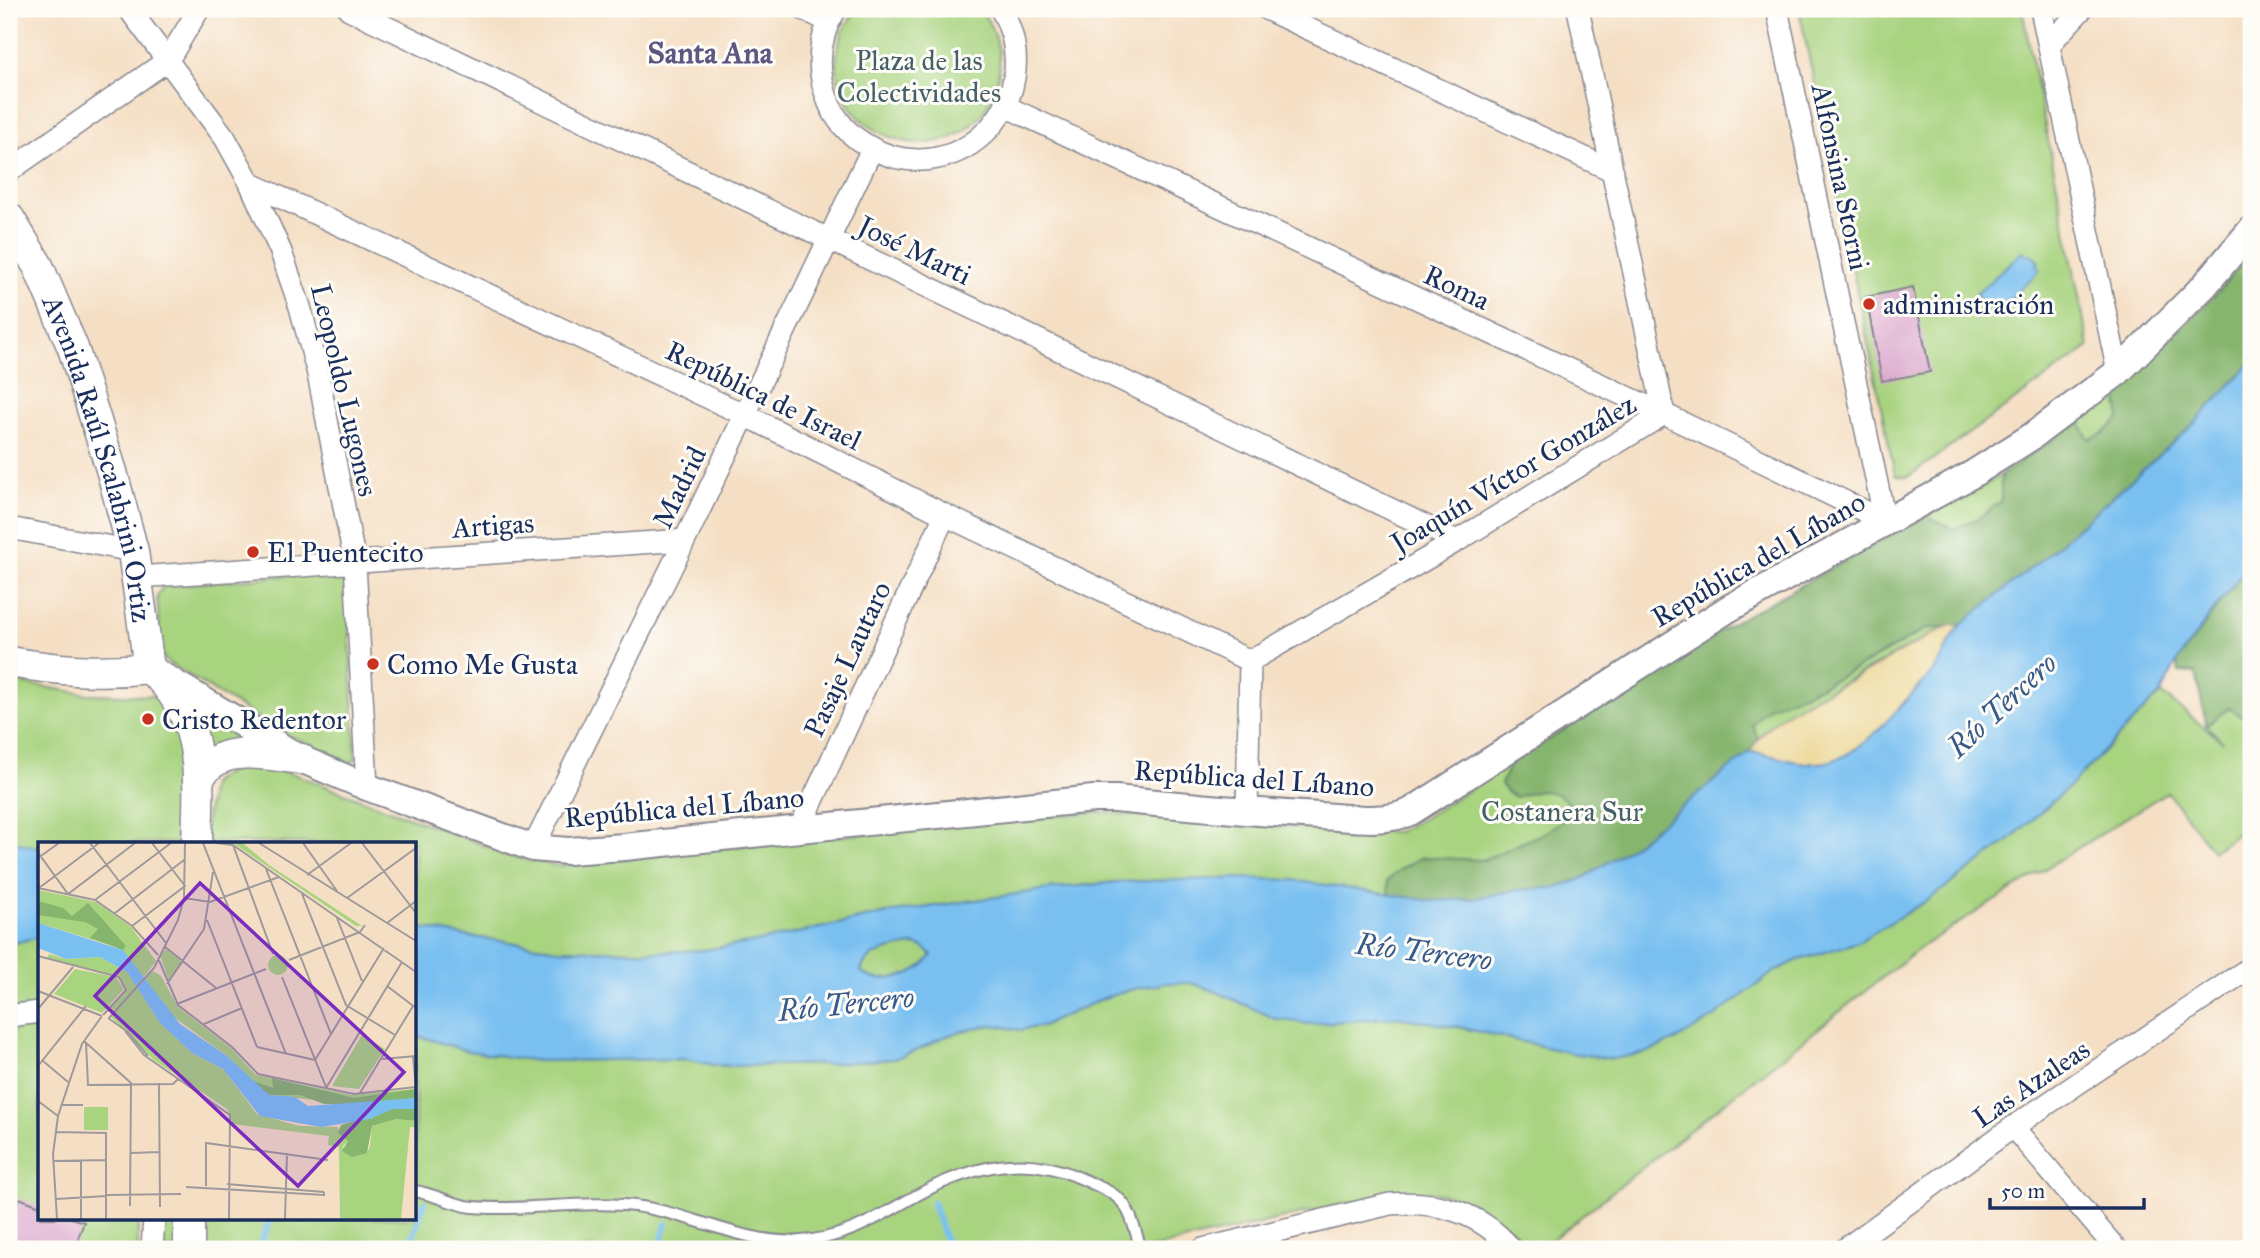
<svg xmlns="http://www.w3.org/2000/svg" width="2260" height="1258" viewBox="0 0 2260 1258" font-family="'IM FELL Great Primer',serif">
<rect width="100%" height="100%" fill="#fdfcf7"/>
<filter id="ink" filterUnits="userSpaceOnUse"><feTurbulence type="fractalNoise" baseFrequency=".0143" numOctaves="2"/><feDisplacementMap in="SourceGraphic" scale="14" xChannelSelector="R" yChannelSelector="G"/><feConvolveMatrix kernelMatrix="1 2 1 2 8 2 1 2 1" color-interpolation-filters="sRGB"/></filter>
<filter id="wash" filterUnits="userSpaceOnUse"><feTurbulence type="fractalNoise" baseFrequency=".00686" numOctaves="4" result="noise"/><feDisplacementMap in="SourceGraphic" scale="28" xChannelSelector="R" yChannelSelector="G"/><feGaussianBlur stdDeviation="1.57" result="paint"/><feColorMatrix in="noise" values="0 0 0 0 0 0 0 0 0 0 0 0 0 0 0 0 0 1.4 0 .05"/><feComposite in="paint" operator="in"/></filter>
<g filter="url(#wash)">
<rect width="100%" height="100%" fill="#f5dfc4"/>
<path fill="#a8d37f" stroke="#62816e" stroke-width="2" d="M857,9h123c18,24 25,50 15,79 -33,103 -192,48 -152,-57 3,-7 9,-15 14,-22z
M1799,9h223l67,338 -181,130 -13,-2z
M2251,252v111l-290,262h-11l-148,79 -30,20 -22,28 -318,149 -50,-7 -207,-14 -59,2 -66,7 -162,24 -132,29 -52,8 -44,2 -101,-3 -93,-13 -51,-9v-84h-212l8,-59c22,-21 49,-17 77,-12l230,86 40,8 240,-26 300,-28 149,13 150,7 22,-11 312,-197 262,-144 45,-29 41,-30 47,-39 90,-88z
M332,572l12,5 3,4 9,178 -6,4 -71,-32 -112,-69 -6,-7 -4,-59 6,-10z
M9,681l77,13 72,2 24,42 6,105h-148v5l-31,-7z
M2161,693l62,49 -17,-17 23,-17 22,14v102l-38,27 -46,-59 -246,155 -381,302h-11c-38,-43 -77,-63 -136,-56l-244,56h-993l2,-31h257v-183l53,16 70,10 148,-2 28,6 17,1 97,-2 90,-14 25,-13 30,-9 21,-3 26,5 22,-4 62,-28 29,-9 34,-6h24l118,41 87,-7 63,10 112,26 42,6 101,-42 61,-46 21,-10 62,-19 73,-44 76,-56 64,-57z
M194,710l72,38 -61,12z
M40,937v69l-31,4v-66z
M913,945l10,2 9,8c-10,19 -55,34 -71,16 4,-20 35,-23 52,-26z
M20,1028l20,2v188h98v31h-129v-216z"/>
<path fill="#86b56e" stroke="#507266" stroke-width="2" d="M2251,252v111l-58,62 -147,131 -85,69 -35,4 -63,36 -54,27 -40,15 -17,17 6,14 -8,14 -117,94 -51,33 -29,9 -36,2 -45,9 -40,2 -43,-6 -2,-14 15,-13 20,-11 61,3 63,-28 21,-15 1,-14c-14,-17 -33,-12 -52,-6l-8,-4 -7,-9 9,-20 221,-140 195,-108 28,13 23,-10 24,-18v-26l78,-53 10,17 15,-6 16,-15 -3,-28 99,-96z
M2251,561v161l-22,-14 -23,17 -10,-52 -17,-1 -2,-10z"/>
<path fill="#eeda9e" stroke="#84847e" stroke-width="2" d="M1950,625h11c-11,13 -15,27 -24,41 -7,11 -17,19 -25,28 -23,25 -56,67 -93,69 -25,2 -45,-9 -69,-11 19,-39 68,-55 104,-74 33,-17 63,-37 96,-53z"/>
<path fill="#79c0f1" stroke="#4a78a8" stroke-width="2" fill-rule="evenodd" d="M2023,251l5,5 3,-2 8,8 -3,3 4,5 -46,44 -19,-19z
M2251,363v198l-47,62 -27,39 -16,31 -90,92 -64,57 -76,56 -73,44 -62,19 -21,10 -61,46 -34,21 -35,15 -32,6 -42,-6 -112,-26 -63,-10 -87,7 -33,-5 -61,-28 -24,-8h-24l-34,6 -29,9 -62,28 -22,4 -26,-5 -21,3 -30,9 -25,13 -25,9 -65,5 -97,2 -17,-1 -28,-6 -148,2 -70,-10 -53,-16v-108l51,9 93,13 101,3 44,-2 52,-8 132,-29 162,-24 66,-7 124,-4 52,2 140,21 40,-2 45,-9 36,-2 29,-9 51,-33 117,-94c24,2 44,13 69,11 37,-2 69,-44 93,-69 8,-9 18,-17 25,-28 9,-14 13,-28 24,-41l85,-69 147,-131zM913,945l10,2 9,8c-10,19 -55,34 -71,16 4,-20 35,-23 52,-26z
M9,841l31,7v89l-31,7z"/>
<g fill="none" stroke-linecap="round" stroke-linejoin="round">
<path stroke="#79c0f1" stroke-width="6" d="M933,1203l15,46
M258,1249l13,-31
M409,1249l15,-46
M660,1249l6,-25"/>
</g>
<g id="blocks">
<path fill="#d9a1cb" d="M1913,287l17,85 -48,9 -16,-84z
M19,1198l21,8v12h31l13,4 -10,27h-65v-25z"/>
</g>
</g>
<g filter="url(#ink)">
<use href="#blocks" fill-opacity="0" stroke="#888791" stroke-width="2"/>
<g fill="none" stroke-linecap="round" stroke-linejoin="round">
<g stroke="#888791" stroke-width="14">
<path id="service" d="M415,1191c17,3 33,11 51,15 11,2 25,2 37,2 44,0 88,-7 132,-2 56,7 109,39 166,35 55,-3 89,-34 136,-56 49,-22 94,-29 143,-7 48,21 46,22 61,71"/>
</g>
<g stroke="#888791" stroke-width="24">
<path id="minor" d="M129,9l96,129 25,45 31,69 19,55 18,67 37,189 12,224
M349,9l1108,532
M803,9l25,12
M836,9c-17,27 -20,56 -10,86 6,19 18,35 34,46 90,61 194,-37 141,-132
M1266,9l347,162
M1578,9l86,405
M1777,9l108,512
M2041,9l77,363
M2049,45l33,-36
M1005,106l659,308 221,107
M9,171l159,-111 31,-51
M250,183l495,232 200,100 305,146
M9,528l124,23
M137,577l548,-37
M1250,661l207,-120 207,-127
M1247,812l3,-151
M800,828l145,-313
M533,848l152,-308 187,-391
M9,1016l31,-4
M2013,1127l103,122
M152,1249l2,-31
M1203,1249l187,-45c46,-4 91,8 121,45
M1845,1249l168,-122 238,-160"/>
</g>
<g stroke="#888791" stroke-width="30">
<path id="tertiary" d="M159,674l142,85 66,28 166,61 35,3 56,-4 470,-48h22c68,7 135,13 203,17 30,1 63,8 91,-4l318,-203 243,-134 60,-38 87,-65 87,-87 46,-55"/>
</g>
<g stroke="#888791" stroke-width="33">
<g id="secondary">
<path id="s1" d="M9,218l29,48 35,82 39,124 21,79 16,117"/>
<path d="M9,662c49,8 90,12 140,6"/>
<path d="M149,668c57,48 50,108 48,175"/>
<path d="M198,780c20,-39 68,-25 103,-21"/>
<path d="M189,1249v-31"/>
</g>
</g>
<use href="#service" stroke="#fff" stroke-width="10"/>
<use href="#minor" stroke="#fff" stroke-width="21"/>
<use href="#tertiary" stroke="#fff" stroke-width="26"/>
<use href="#secondary" stroke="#fff" stroke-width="30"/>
</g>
</g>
<g fill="#c8321e" stroke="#fdfcf7" stroke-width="2.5">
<circle cx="1869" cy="304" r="7"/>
<circle cx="253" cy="552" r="7"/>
<circle cx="373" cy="664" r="7"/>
<circle cx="148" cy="719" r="7"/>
</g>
<g text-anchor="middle" stroke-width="6" stroke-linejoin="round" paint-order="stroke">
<g font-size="28" fill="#456068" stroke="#fdfcf7">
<text x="919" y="70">Plaza de las<tspan x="919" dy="32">Colectividades</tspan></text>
<text x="1562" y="821">Costanera Sur</text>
</g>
<g font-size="28" fill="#1b2f5e" stroke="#fdfcf7">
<text transform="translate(1841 177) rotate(78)" y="10">Alfonsina Storni</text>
<text transform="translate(915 250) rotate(26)" y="10">José Marti</text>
<text transform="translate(1457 287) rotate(25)" y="10">Roma</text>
<text transform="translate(345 390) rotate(77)" y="10">Leopoldo Lugones</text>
<text transform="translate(764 395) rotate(26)" y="10">República de Israel</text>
<text dy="10" stroke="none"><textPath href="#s1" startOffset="259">Avenida Raúl Scalabrini Ortiz</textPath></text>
<text transform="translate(1513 473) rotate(-31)" y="10">Joaquín Víctor González</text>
<text transform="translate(679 487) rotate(-64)" y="10">Madrid</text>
<text transform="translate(493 525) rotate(-4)" y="10">Artigas</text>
<text transform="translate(1758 559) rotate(-30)" y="10">República del Líbano</text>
<text transform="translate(847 659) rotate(-65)" y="10">Pasaje Lautaro</text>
<text transform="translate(1254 778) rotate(4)" y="10">República del Líbano</text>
<text transform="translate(684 807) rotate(-5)" y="10">República del Líbano</text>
<text transform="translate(2031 1083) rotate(-34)" y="10">Las Azaleas</text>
</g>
<g font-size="28" fill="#1b2f5e" stroke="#fdfcf7" text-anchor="start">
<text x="1883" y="314">administración</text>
<text x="267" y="562">El Puentecito</text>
<text x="387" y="674">Como Me Gusta</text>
<text x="162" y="729">Cristo Redentor</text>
</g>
<g font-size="30" font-weight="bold" fill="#5e5784" stroke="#fdfcf7">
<text x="710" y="63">Santa Ana</text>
</g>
<g font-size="30" font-style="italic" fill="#375a8a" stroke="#fdfcf7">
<text transform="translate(2002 705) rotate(-43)" y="10">Río Tercero</text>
<text transform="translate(1424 952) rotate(7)" y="10">Río Tercero</text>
<text transform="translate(846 1004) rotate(-6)" y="10">Río Tercero</text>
</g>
</g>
<g transform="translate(38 842)">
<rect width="378" height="378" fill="#f5dfc4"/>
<path d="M195,1h10l26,22 93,61h-6zM0,48l58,12 35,25 25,34 -12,16 -27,-30 -79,-24zM128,107l17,14 -14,18 -9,-25zM11,112l17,5 34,-2 27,15 33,51 32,30 31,16 34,45 42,12 38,1 11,14 -6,6 19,6h6l3,-7 2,-20 24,-7 20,2v6h-6l-9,92h-61l-1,-72 -11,-2 1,-9 -96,-12 -6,-15 -73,-49 -43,-43 4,-8 -8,3 20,-22 -7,-13 -73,-19zM230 123a10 10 0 1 1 20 0a10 10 0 1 1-20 0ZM37,127l41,8 8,12 -22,24 -48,-19zM115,129l8,5 17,31 53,41 25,27 96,20 64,-6v9l-54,7 -86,-9 -22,-12 -27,-28 -56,-41 -26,-37zM324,193l23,14 -26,40 -27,-3zM46,265h24v23h-24z" fill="#a8d37f"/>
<path d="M0,59l25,7 9,8 16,-13 38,43 -3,4 -33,-12 8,-9 -13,-7 -47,-7zM234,236l82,20 61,-9 1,9 -54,7 -38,-1 -24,-9h-31l-19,-15 23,8zM378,267v12l-20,-2 -24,7 -5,27 -15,4 -10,-6 6,-10 -10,-8 3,-8 51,-16z" fill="#86b56e"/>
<path d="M0,81l85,27 57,74 47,32 42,39 26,2 13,9 108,-8v11h-24l-22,10 -49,8 -61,-11 -37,-47 -31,-16 -32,-30 -33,-51 -27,-15 -34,2 -23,-9 -5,-2z" fill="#79c0f1"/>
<path fill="none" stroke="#9e999b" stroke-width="2" d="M52,1l76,100M165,1l83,211M178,1l17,2 40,109M192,1l186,129M221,1l157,98M265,1l34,48M324,1l54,70M1,12l29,40 67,-51M0,16l21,-15M228,27l65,165M269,33l44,-32M0,46l57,12 37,26 26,29M1,46l60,-45M264,52l44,111 49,30M146,56l26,4 69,-25M309,56l69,-50M57,58l76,-57M77,71l69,-53M299,76l25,63M169,78l50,127M349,81l29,-22M94,84l53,-40 -33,-43M126,104l52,42M0,114l81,21 7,13 -23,25M120,116l20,47 54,42 26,27 96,20 62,-7M251,118l71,-28 5,-7M244,135l44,110M129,142l37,-55 9,-57M349,144l29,22M0,149l64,25M139,162l89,-35M0,167l35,-42M70,176l20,14 20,24M71,176l45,-50 24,-48 6,-22 1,-55M166,182l38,-16M87,189l19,24 86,60 -1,104M46,199l47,42 -1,123M48,201l2,42 85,-1 5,-5M219,205l58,13M375,215l3,30M344,217l34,-3M277,218l69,-112M5,219l25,21M0,224l48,-60M121,241l1,124M288,246l76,-126M322,251l53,-87M0,259l20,15M24,263h21M17,290l51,1v86M92,311l30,-1M16,319l52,-1M189,342l97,8M168,344v-43l122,17M148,345l138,8v-3M68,353l75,-1M18,357l50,-3M19,377l-4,-65 5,-38 24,-72 20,-28M43,377v-59M247,377l2,-66"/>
<path fill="#7b2cbf" fill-opacity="0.15" stroke="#7b2cbf" stroke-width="3.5" d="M162,41l204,189 -106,114 -203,-190z"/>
<rect width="378" height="378" fill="none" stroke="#1b2f5e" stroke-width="3.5"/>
</g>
<rect width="2260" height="1258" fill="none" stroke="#fdfcf7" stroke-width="35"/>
<path d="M1990 1198v10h154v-10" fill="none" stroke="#1b2f5e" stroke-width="3.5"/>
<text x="2001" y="1198" font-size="21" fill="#1b2f5e" stroke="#fdfcf7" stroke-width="5" paint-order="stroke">50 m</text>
</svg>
